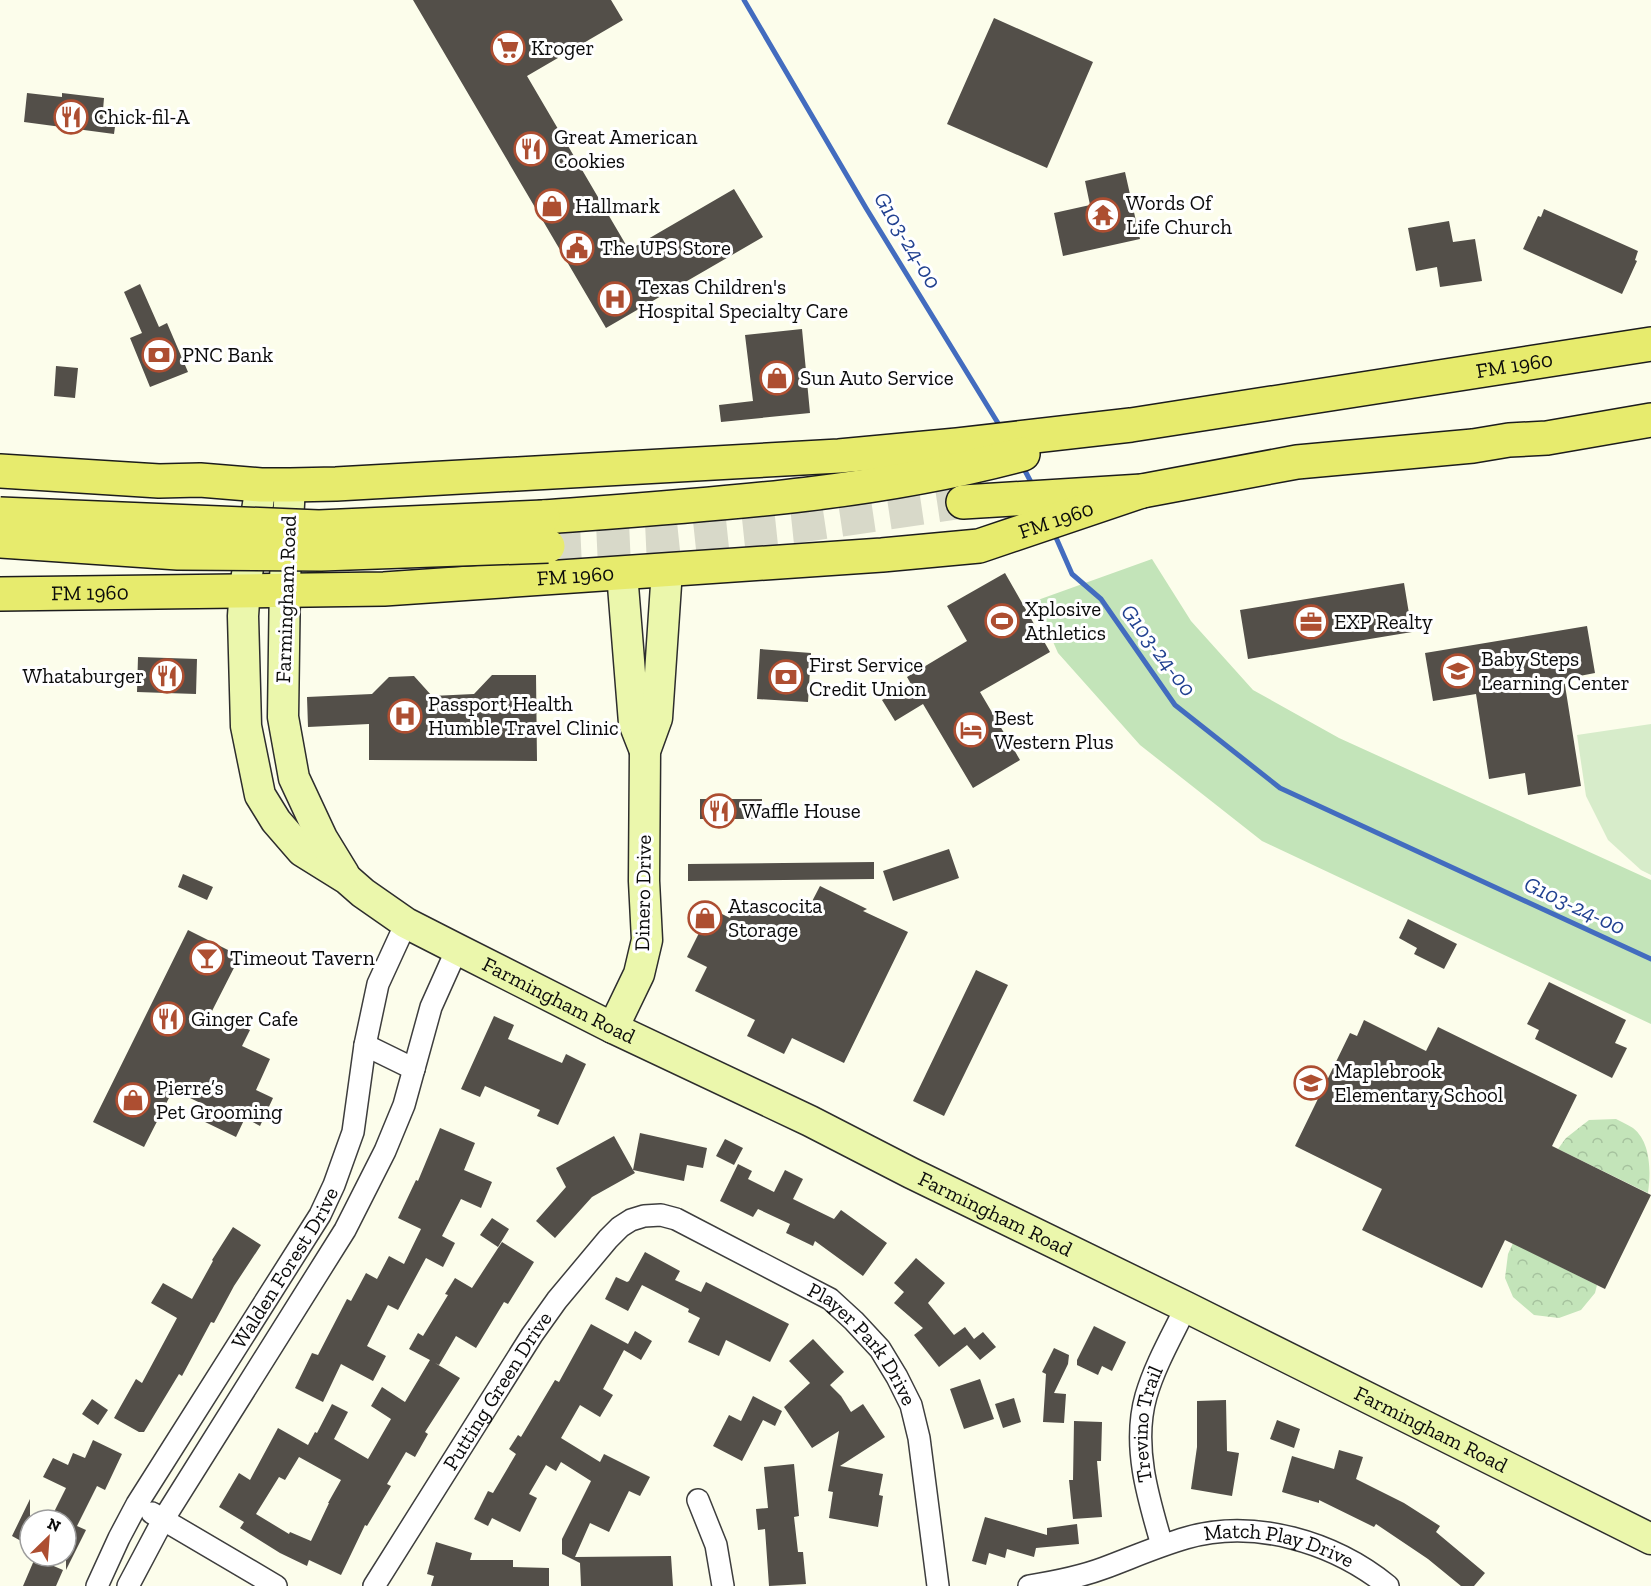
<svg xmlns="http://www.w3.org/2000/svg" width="1651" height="1586" viewBox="0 0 1651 1586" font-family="'Zilla Slab',serif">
<defs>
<pattern id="park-crowns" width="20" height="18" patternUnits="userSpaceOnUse" patternTransform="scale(1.5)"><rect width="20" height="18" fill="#c3e4b9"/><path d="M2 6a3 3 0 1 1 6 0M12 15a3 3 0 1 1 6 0" fill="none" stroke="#a6c29e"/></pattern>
</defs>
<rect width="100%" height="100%" fill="#fcfdeb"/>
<path fill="#c3e4b9" d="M1152,559l39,62 62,69 86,48 312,142v144l-389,-183 -122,-96 -82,-92 -23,-52z"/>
<path fill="url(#park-crowns)" d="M1616,1119c6,3 12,6 17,9 18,14 18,44 15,65l-90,-44 8,-11 23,-18z
M1513,1243l84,42 -2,8 -14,17 -22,8 -25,-3 -21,-18 -8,-19 3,-24z"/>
<path fill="#d7ecca" d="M1651,724v151l-10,-5 -33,-30 -22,-44 -9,-61z"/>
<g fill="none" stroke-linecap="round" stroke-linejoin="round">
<path stroke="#436cbf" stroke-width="5" d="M744,0l122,208 135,220
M1022,465l11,21
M1054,533l18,41 29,25 74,106 105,83 371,171"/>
</g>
<path fill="#534f49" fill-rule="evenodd" d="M413,0h198l12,20 -96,56 102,174 105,-61 29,48 -157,91z
M994,18l99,44 -46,106 -100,-44z
M27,93l35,4v-4l42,5 -1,12 14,2 -3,22 -90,-12z
M1125,172l15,67 -77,17 -9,-43 36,-8 -5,-24z
M1544,209l94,42 -3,9 2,1 -15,33 -99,-45 15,-33 3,1z
M1449,221l4,21 22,-3 7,42 -42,6 -3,-20 -21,4 -8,-43z
M140,284l19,43 8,-4 21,49 -38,15 -20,-49 12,-5 -18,-41z
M802,329l8,84 -89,9 -2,-17 34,-4 -8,-66z
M56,366l22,2 -3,30 -21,-2z
M1005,573l45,79 -70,40 40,68 -47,28 -50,-84 -28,17 -13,-21 29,-16 -4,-7 60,-36 -20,-35z
M1404,583l8,49 -164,27 -8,-49z
M1587,626l8,47 -31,6 17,107 -53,9 -3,-22 -36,6 -13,-85 -43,7 -8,-48z
M760,649l51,4 -3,49 -51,-3z
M138,657l59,2 -1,35 -59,-2z
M492,675h44l1,86 -168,-1v-36l-61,3 -1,-30 65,-3 17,-17 25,-1 18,20 42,-2z
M700,799h62v20h-62z
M949,849l10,29 -66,23 -10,-30z
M874,862v17l-186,2v-17z
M183,874l30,13 -6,13 -29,-13z
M820,886l47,23 -4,2 45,21 -64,131 -52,-25 -8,16 -37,-18 8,-16 -60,-29 12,-24 -20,-10 14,-28 -11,-6 10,-20 30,15 8,-17 28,14 7,-15 32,15z
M1408,919l49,25 -13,25 -30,-15 3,-6 -18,-10z
M188,930l52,26 -29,57 39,17 -8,16 28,13 -14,31 17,8 -13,28 -15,-8 -9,19 -33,-16 6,-14 -36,-17 -29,57 -51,-25z
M976,970l32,15 -64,131 -31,-15z
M1549,982l77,38 -11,23 12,5 -15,30 -77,-39 4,-9 -12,-6z
M494,1016l20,9 -6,14 54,24 4,-9 20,10 -28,61 -21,-9 3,-6 -55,-24 -5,11 -19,-8z
M1364,1020l62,31 12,-24 139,68 -25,51 99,49 -46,94 -100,-49 -23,48 -120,-58 20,-41 -87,-43 55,-113 7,3z
M440,1128l35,15 -11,27 28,12 -11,26 -20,-9 -19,37 13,7 -12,24 -17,-9 -28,52 -10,-5 -21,41 19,10 -13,25 -32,-17 -18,38 -28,-14 17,-35 6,2 29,-56 4,2 15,-28 11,6 12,-23 15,8 17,-35 -23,-11 18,-38 2,1z
M640,1133l67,15 -4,20 -16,-3 -3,16 -51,-11 2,3 -43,24 -37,41 -19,-17 30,-34 -10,-19 58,-32 19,34z
M725,1139l18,9 -9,17 -18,-9z
M738,1164l14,7 -4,8 26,13 11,-22 18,9 -10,20 41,20 7,-9 46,33 -24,33 -48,-35 -2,5 -27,-13 4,-9 -32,-15 -5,8 -33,-16z
M492,1218l17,11 -11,18 -18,-12z
M233,1227l28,18 -27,41 -20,37 -3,-1 -29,54 -3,-2 -35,58h-5l-25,-14 22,-39 6,4 35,-65 -26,-15 12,-20 29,16 21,-38 -1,-1z
M502,1242l32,20 -26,42 -4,-2 -28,46 -20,-12 -17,29 -4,-2 25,15 -35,54 3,2 -13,23 -9,-5 -19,32 4,2 -24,40 -2,-1 -24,50 -32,-15 -2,6 -27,-13 -40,-25 4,-6 -25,-15 20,-34 11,7 28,-52 30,17 7,-13 2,1 15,-29 16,8 -14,27 34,20 23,-40 -20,-13 11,-19 23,15 25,-42 -21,-11 9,-16 5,3 25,-41 -3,-1 10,-16 17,10zM299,1457l42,23 -13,23h1l-18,38 -21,-9 -1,2 -33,-20 23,-37 6,3z
M645,1252l35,19 -5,9 26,12 5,-10 83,42 -19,38 -44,-22 -7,16 -31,-14 12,-24 -12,-6 1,-3 -47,-24 -14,26 -23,-12 11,-22 11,5 2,-1z
M916,1258l29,25 -17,20 26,32 11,-8 9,12 9,-7 13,15 -16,13 -13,-15 -28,22 -25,-32 9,-7 -29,-25 10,-11 -10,-9z
M591,1324l37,20 7,-13 17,10 -11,19 -17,-10 -21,39 10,6 -13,22 -20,-12 -19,33 39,24 4,-8 46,23 -10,19 -11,-5 -20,41 -19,-9 -15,34 96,-1 2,30h-92l-1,-23 -18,-9v-15l29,-58 -30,-19 -5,9 -10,-6 -17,29 8,4 -17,34 -28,-14 -4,8 -14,-7 14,-28 5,2 23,-39 -7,-5 9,-14 3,2 34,-57 4,2z
M1094,1326l32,16 -14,29 -10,-5 -4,9 -21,-10v-5z
M813,1339l31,33 -14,13 11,11 10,16 12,-8 22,33 -45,29 43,8 -4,21 4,1 -5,31 -49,-9 4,-26 -5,-1 11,-60 -27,17 -28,-41 26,-24 -21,-22z
M1054,1348l15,7 -1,9 -14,29 12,1 -2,29 -21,-1 3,-48 -4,-2z
M980,1379l14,40 -30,10 -14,-40z
M753,1396l29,15 -7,15 -12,-6 -21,41 -29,-15 16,-31 12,6z
M1014,1398l7,24 -18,6 -8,-24z
M92,1399l16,11 -10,15 -16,-11z
M1226,1400l1,51 12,2 -7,43 -41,-7 6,-42v-46z
M1277,1420l23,9 -6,19 -24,-9z
M1074,1421l28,1 -1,39h-4l5,56 -29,2 -4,-39h4z
M93,1440l29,14 -17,36 -8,-4 -20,40 9,4 -20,40v-50h-16l16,-32 -23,-11 10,-19 15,7 5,-12 12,5z
M1339,1450l24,7 -7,22 48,24 36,23 -4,6 49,41 -11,13h-13l-33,-27 -52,-35 -2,3 -55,-27v3l-37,-11 10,-36 42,13z
M794,1464l5,52 -5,1 4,35h5l3,32 -37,2 -4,-57 -7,1 -2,-21 12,-1 -4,-41z
M30,1499v47l-18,-10z
M985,1517l62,18v-7l30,-4 2,20 -43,4 -2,9 -27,-8 -2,9 -16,-5 -3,12 -14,-4z
M436,1542l36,11 -2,7h43v7l36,1v18h-118l3,-10 -7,-2z
M35,1558l28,12 -7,16h-33z"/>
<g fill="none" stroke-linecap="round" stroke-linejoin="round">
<path stroke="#d8d9c9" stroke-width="33" stroke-dasharray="33 16" stroke-linecap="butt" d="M548,546l108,-5 152,-16 155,-23"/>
<g stroke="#3e3e3e" stroke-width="24">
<g id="street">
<path d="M365,1045l49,24"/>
<path d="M698,1500l18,45 7,41"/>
<path d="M152,1513l124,73"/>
<path id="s1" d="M1162,1545c-14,-47 -30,-100 -16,-149 9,-31 26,-60 40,-89"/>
<path id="s2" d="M97,1586l22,-48 18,-34 183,-289 14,-30 19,-53 12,-87 13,-61 28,-61"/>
<path d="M128,1586l35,-66 182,-290 40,-79 19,-46 27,-98 26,-58"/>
<path id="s3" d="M374,1586l158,-251 25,-35 51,-61 12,-12 11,-7 13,-4 17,-1 15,4 154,80 24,22 26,28 17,28 14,28 8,33 19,148"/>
<path id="s4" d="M1029,1586c25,-4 51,-9 75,-18 27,-10 54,-22 82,-30 68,-20 148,4 202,48"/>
</g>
</g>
<g stroke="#2d2d2d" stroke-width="33">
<g id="secondary">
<path id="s5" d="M261,485l-16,102 -2,29 3,110 14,69 16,26 26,30 45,28 16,14 43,30 51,26 156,79 197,93 101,52 275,134 465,232"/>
<path d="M290,485l-5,94 -2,138 11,61 28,60 22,36"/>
<path d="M622,573l12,150 11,28"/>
<path d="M613,1028l26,-54 8,-34 -3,-59 1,-130 12,-33 10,-148"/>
</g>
</g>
<g stroke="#1c1c1c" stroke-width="36">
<g id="primary">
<path id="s6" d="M0,471l159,10 41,-1 61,5h29l46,-1 503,-28 118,-11 174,-20 520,-81"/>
<path d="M963,502l179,-11 155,-29 176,-16 36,-6 38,-2 104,-18"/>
<path d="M543,517c161,-12 324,-21 480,-63"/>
<path id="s7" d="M0,594l384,-5 498,-34 97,-9 163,-55"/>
</g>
</g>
<use href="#street" stroke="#fff" stroke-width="21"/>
<use href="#secondary" stroke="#ebf7ac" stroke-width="30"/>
<use href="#primary" stroke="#e7eb6d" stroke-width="33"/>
<g stroke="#1c1c1c" stroke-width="36" stroke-linecap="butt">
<path id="primary-bridge" d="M0,514l319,13 224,-10
M0,541l178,12 143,1 227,-8"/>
</g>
<use href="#primary-bridge" stroke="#e7eb6d" stroke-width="33"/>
</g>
<defs>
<g id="supermarket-ring" transform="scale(1.725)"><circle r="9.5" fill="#fff" stroke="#ad4e31" stroke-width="1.5"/><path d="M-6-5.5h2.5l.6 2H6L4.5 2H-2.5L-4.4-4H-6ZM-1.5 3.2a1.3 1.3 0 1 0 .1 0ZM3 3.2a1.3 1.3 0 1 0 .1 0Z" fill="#ad4e31"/></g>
<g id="restaurant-ring" transform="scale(1.725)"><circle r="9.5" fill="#fff" stroke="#ad4e31" stroke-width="1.5"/><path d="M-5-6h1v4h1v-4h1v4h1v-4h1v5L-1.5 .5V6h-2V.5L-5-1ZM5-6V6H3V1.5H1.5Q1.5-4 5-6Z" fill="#ad4e31"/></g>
<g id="shop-ring" transform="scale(1.725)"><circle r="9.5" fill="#fff" stroke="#ad4e31" stroke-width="1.5"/><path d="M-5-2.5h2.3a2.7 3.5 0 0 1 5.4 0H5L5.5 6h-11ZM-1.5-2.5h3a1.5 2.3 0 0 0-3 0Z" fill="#ad4e31"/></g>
<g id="temple-ring" transform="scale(1.725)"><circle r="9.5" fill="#fff" stroke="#ad4e31" stroke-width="1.5"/><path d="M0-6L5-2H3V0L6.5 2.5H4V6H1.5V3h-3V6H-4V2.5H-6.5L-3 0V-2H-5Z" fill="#ad4e31"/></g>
<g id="civic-ring" transform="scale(1.725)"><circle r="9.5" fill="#fff" stroke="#ad4e31" stroke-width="1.5"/><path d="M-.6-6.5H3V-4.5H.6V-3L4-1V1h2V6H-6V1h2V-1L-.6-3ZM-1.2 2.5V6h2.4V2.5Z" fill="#ad4e31"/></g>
<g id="hospital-ring" transform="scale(1.725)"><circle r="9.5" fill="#fff" stroke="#ad4e31" stroke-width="1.5"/><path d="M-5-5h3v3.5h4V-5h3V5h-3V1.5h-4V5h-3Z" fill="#ad4e31"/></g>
<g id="bank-ring" transform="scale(1.725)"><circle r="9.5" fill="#fff" stroke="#ad4e31" stroke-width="1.5"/><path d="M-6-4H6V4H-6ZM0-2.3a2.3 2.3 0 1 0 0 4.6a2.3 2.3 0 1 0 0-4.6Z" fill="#ad4e31"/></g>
<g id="stadium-ring" transform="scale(1.725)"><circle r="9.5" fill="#fff" stroke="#ad4e31" stroke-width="1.5"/><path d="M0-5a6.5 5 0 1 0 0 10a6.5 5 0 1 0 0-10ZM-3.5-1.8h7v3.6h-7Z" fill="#ad4e31"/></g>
<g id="office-ring" transform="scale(1.725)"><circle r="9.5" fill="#fff" stroke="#ad4e31" stroke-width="1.5"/><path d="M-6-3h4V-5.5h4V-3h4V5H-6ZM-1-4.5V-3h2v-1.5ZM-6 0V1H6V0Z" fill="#ad4e31"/></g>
<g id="school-ring" transform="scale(1.725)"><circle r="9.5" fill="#fff" stroke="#ad4e31" stroke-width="1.5"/><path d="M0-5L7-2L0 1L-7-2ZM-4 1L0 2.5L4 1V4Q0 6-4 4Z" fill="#ad4e31"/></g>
<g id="hotel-ring" transform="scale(1.725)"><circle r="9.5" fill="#fff" stroke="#ad4e31" stroke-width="1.5"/><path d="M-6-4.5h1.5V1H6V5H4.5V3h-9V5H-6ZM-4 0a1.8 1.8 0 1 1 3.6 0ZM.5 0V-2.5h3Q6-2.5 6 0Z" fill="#ad4e31"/></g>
<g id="bar-ring" transform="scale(1.725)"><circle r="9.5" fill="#fff" stroke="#ad4e31" stroke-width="1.5"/><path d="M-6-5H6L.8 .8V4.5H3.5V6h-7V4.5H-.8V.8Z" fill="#ad4e31"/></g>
</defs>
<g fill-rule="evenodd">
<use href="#supermarket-ring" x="508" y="48"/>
<use href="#restaurant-ring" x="71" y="117"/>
<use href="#restaurant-ring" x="531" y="149"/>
<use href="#shop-ring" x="552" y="206"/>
<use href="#temple-ring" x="1103" y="215"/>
<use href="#civic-ring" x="577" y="248"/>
<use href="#hospital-ring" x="615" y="299"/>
<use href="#bank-ring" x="159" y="355"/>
<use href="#shop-ring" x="777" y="378"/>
<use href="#stadium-ring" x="1002" y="621"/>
<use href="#office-ring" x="1311" y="622"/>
<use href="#school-ring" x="1458" y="671"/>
<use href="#restaurant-ring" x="167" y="676"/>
<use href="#bank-ring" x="786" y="677"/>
<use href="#hospital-ring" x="405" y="716"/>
<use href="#hotel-ring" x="971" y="730"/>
<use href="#restaurant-ring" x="719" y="811"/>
<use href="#shop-ring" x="705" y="918"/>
<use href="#bar-ring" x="207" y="958"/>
<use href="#restaurant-ring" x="168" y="1019"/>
<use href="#school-ring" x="1311" y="1083"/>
<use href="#shop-ring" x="133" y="1100"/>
</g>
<g text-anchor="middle" stroke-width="6" stroke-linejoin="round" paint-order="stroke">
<g font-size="21" fill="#0b0b0b" stroke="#fff" text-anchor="start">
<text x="531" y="55">Kroger</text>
<text x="94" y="124">Chick-fil-A</text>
<text x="554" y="144">Great American<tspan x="554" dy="24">Cookies</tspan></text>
<text x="1126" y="210">Words Of<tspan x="1126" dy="24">Life Church</tspan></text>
<text x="575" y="213">Hallmark</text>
<text x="600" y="255">The UPS Store</text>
<text x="638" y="294">Texas Children's<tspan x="638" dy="24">Hospital Specialty Care</tspan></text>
<text x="182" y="362">PNC Bank</text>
<text x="800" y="385">Sun Auto Service</text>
<text x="1025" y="616">Xplosive<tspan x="1025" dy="24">Athletics</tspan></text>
<text x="1334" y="629">EXP Realty</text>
<text x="1481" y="666">Baby Steps<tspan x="1481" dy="24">Learning Center</tspan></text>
<text x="809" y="672">First Service<tspan x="809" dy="24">Credit Union</tspan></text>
<text x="144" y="683" text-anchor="end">Whataburger</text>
<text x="428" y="711">Passport Health<tspan x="428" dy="24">Humble Travel Clinic</tspan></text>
<text x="994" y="725">Best<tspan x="994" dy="24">Western Plus</tspan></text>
<text x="742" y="818">Waffle House</text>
<text x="728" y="913">Atascocita<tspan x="728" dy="24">Storage</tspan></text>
<text x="230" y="965">Timeout Tavern</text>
<text x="191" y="1026">Ginger Cafe</text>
<text x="1334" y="1078">Maplebrook<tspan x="1334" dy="24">Elementary School</tspan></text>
<text x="156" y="1095">Pierre’s<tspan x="156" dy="24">Pet Grooming</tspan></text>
</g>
<g font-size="21" fill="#0b0b0b" stroke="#fff">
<text dy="7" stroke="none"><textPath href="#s6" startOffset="1522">FM 1960</textPath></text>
<text dy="7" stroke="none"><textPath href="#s7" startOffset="1062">FM 1960</textPath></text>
<text dy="7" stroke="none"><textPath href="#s7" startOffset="576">FM 1960</textPath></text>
<text dy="7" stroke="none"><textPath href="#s7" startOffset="90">FM 1960</textPath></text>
<text transform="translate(286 599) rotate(-88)" y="7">Farmingham Road</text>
<text transform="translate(643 893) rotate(-89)" y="7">Dinero Drive</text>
<text dy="7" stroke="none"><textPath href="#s5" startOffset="681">Farmingham Road</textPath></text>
<text dy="7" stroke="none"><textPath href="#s5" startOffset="1167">Farmingham Road</textPath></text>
<text dy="7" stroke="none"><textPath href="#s2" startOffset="370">Walden Forest Drive</textPath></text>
<text dy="7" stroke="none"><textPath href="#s3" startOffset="724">Player Park Drive</textPath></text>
<text dy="7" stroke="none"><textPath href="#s3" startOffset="231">Putting Green Drive</textPath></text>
<text dy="7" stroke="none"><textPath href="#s1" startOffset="124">Trevino Trail</textPath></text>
<text dy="7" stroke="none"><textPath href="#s5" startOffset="1653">Farmingham Road</textPath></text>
<text dy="7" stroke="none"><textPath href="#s4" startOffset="260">Match Play Drive</textPath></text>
</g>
<g font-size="22" font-style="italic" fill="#214190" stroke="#fff">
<text transform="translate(908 240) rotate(59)" y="8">G103-24-00</text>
<text transform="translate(1159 650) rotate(53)" y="8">G103-24-00</text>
<text transform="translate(1575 905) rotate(25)" y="8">G103-24-00</text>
</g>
</g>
<g transform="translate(48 1538) rotate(25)"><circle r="28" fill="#ffffff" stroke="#9d9d9d" stroke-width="1.5"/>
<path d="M0-4.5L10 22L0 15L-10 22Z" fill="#ad4e31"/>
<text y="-9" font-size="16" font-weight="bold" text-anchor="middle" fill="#0b0b0b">N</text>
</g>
</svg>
